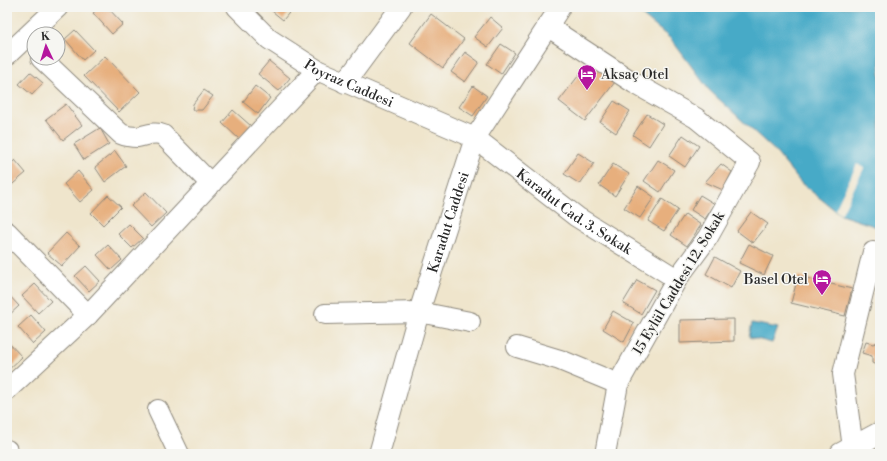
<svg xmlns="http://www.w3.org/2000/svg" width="887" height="461" viewBox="0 0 887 461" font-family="'Libre Bodoni',serif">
<rect width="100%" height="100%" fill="#f6f6f2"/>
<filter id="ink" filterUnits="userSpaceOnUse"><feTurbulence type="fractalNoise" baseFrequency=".025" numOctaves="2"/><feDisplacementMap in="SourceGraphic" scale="8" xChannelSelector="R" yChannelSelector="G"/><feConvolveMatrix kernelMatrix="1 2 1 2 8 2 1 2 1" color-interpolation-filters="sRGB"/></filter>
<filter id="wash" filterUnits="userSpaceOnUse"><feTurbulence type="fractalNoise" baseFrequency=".012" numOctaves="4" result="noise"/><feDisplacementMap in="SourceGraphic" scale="16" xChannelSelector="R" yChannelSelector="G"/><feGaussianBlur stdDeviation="0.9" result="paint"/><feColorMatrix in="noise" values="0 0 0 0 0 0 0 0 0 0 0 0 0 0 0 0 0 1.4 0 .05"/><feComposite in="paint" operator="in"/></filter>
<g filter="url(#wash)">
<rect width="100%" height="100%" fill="#efe5cc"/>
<path fill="#47aac7" stroke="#396a79" d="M632,7h248v221l-39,-13 -40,-32 -27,-33 -65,-60 -38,-51z
M752,323l26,5 -6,15 -23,-6z"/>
<path fill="#efe5cc" d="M857,164l7,4 -23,47 -6,-5z"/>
<g id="blocks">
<path fill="#e7af7d" d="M100,7h7l16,17 -11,10 -19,-21z
M267,7h27l-11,13z
M431,14l33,25 -21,29 -33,-25z
M490,17l13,11 -15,19 -14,-10z
M75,30l19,20 -11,10 -18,-21z
M501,44l14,9 -14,21 -14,-10z
M465,52l14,10 -14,20 -14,-10z
M105,56l35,36 -21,20 -35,-36z
M269,61l21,17 -11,13 -21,-17z
M589,62l26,20 -30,39 -26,-20z
M30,72l13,11 -11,12 -13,-11z
M255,86l15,12 -12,16 -15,-12z
M473,86l14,10 -14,20 -14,-9z
M204,90l9,6 -11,14h-10l1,-6z
M614,101l16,10 -14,22 -16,-11z
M66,104l16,21 -19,15 -17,-21z
M233,110l18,16 -12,13 -17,-16z
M647,114l16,10 -14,22 -16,-11z
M100,128l9,16 -25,16 -10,-16z
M683,135l16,11 -14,21 -16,-11z
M115,151l11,15 -21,16 -10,-15z
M578,153l16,10 -14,21 -16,-10z
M15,160l11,13 -18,15 -1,-2v-19z
M658,160l16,10 -14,22 -16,-11z
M613,164l16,10 -14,22 -16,-11z
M721,164l11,8 -9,18 -18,-8z
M78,171l16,19 -14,12 -16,-18z
M638,186l16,11 -14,21 -16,-10z
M146,192l20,21 -15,14 -20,-21z
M108,195l13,12 -18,18 -12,-12z
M700,195l15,9 -10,15 -14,-9z
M662,199l16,11 -14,21 -16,-10z
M751,212l17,12 -15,19 -16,-12z
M685,214l16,11 -14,21 -16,-11z
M129,224l14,14 -11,10 -14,-14z
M66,233l14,13 -18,20 -15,-13z
M749,244l24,12 -9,19 -25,-12z
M108,245l14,15 -11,10 -14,-15z
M715,257l25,14 -9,17 -25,-14z
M86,266l14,15 -11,10 -14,-15z
M798,276l54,13 -7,27 -54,-13z
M637,280l18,10 -14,24 -18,-11z
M35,284l16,17 -13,12 -16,-17z
M7,293l12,13 -12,11z
M613,311l21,12 -10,19 -21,-13z
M31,315l15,17 -13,12 -15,-17z
M734,319v22l-54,2v-23z
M7,341l15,16 -15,14z
M880,341v26l-8,-4v-7l-10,-3 4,-11 7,2z"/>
</g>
</g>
<g filter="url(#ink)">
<use href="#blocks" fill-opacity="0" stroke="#8d887c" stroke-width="1"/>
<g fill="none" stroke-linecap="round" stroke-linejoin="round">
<g stroke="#8d887c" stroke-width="22">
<g id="minor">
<path id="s1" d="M237,7l32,32 48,31 158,68 102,79 100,62"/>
<path d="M547,26l87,57 62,35 54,44 -42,75 -31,42 -59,105 -13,70"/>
<path d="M7,55l51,-48"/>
<path d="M41,58l80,76c5,2 10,3 16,3 8,-1 17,-6 26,-2l48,49"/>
<path d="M345,83l56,-76"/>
<path d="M7,232l81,83"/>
<path d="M325,314l94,-2 51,10"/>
<path d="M517,347l43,13 58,24"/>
<path d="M7,390l81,-75 229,-245"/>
<path d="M158,410l21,44"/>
<path d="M853,448l-10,-74 30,-122"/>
<path d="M7,450l1,4"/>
<path id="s2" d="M379,454l40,-142 56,-174 84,-129"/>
</g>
</g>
<g stroke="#8d887c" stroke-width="24">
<path id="major" d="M841,454l39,-21"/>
</g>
<use href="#minor" stroke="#fff" stroke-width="20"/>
<use href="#major" stroke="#fff" stroke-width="22"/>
</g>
</g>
<defs>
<g id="hotel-pin" transform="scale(1)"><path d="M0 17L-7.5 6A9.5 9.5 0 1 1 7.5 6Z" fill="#b5179e" stroke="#f6f6f2"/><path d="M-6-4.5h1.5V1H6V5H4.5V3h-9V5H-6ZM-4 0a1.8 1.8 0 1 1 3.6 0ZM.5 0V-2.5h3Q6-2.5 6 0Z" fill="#fff"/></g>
</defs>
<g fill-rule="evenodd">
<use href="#hotel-pin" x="587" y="74"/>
<use href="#hotel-pin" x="822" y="279"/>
</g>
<g text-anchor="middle" stroke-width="3" stroke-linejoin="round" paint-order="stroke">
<g font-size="14" fill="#2b2b2b" stroke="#f6f6f2" text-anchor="start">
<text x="601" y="79">Aksaç Otel</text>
<text x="808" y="284" text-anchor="end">Basel Otel</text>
</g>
<g font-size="14" fill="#2b2b2b" stroke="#f6f6f2">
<text dy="5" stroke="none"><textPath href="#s1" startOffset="137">Poyraz Caddesi</textPath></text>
<text dy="5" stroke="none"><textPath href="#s1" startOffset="398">Karadut Cad. 3. Sokak</textPath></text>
<text dy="5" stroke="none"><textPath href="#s2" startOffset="242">Karadut Caddesi</textPath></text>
<text transform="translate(678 283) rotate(-59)" y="5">15 Eylül Caddesi 12. Sokak</text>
</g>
</g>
<rect width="887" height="461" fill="none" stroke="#f6f6f2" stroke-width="24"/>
<g transform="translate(46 46) rotate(356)"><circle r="19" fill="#f6f6f2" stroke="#a5a5a2"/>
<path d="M0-3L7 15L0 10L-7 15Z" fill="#b5179e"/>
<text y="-6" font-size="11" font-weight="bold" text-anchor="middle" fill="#2b2b2b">K</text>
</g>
</svg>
